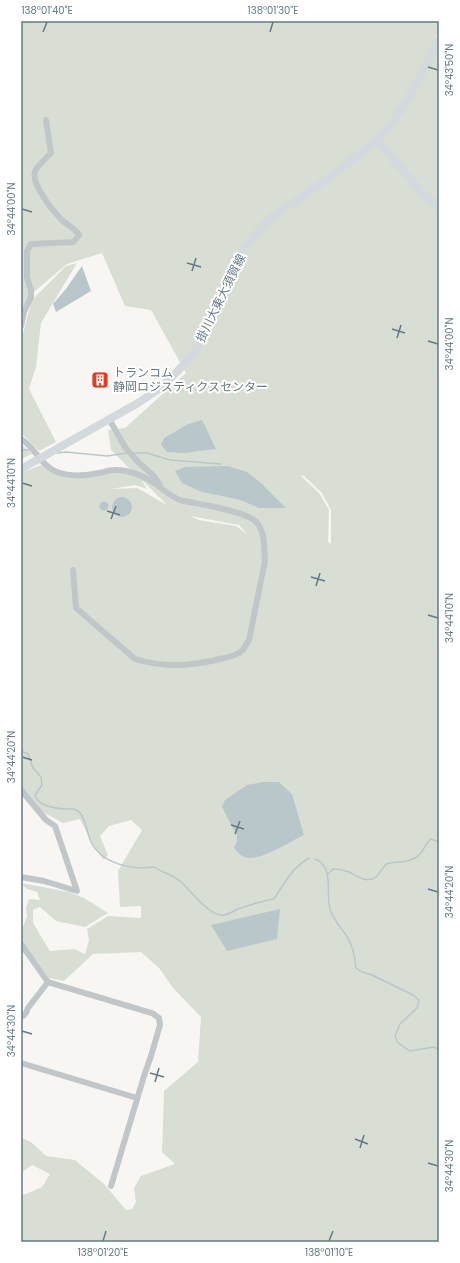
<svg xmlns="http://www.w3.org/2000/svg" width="460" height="1263" viewBox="0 0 460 1263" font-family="Poppins,'Noto Sans JP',sans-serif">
<rect width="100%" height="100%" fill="#f7f6f3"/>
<path fill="#d9ded4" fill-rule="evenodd" d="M21,21h418v11l-3,4 3,2v1204h-418v-46l21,-9 8,-13 -18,-9 -11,8v-35l10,4 15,14 29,4 29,24 22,26 6,-1 4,-7 -2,-14 7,-12 34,-12 -13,-12 2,-61 34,-29 3,-45 -28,-29 -14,-20 -18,-16 -48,2 -29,27 -15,-3 -12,-17 -16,-19v-10l6,-16 -1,-8 3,-9 11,1 -3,-8 -10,-3 -6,-6 48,9 15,6 24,15 -23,14 -29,-6 -16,-14 -7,3v13l17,28 24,-2 11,5 4,-14 -2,-11 21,-13 33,2v-12l-21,1 -2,-36 24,-41 -11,-10 -22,6 -9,10 8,19 -4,5 -10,-13 -14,-28 -17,4 -22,-12 -15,-14 -5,-12v-312l20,-8 15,7 21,5 42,-7 16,4 -24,-24 -3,-20 17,-2 61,-55 -35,-63 -26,-4 -23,-53 -35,11 -39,33 -7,29zM300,475l4,1 18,17 9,17v34l-3,-2 1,-32 -10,-17zM142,481h1l24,24 -30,-17 -26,1 24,-4 12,4zM190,516l49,9 8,9 -11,-8 -37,-6zM280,783l24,52 -70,12 3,-6 13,-56 2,-1z
M77,263l-36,60 -5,44 -7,22 27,53 -17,9 -18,-18v-93l11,-40 34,-34z
M21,444l11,10 -11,5z"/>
<path fill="#b9c7ca" d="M82,266l9,25 -35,21 -3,-8 12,-14z
M202,420l14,29 -32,4 -17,-1 -6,-7 3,-7 24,-14z
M228,466l19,6 15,12 24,24h-27l-18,-8 -39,-8 -20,-9 -7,-12 10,-4z
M112 507a10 10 0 1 1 20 0a10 10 0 1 1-20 0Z
M99.5 506a4.5 4.5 0 1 1 9 0a4.5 4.5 0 1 1-9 0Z
M263,782h16l13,12 12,41c-13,6 -41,24 -55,23 -7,-1 -12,-5 -15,-11l3,-6v-5l-15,-29 3,-7 22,-15z
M280,909l-3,30 -50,12 -16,-26z"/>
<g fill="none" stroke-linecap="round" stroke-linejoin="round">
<path stroke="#b9c7ca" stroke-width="1.5" d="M21,450h8
M57,453l9,-1 41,4 21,-3
M132,453h15l23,7 51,4
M21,751l7,3 5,14 8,9 1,8 -7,10c3,11 19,13 29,14 3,0 8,-1 12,1 9,3 11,24 15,32 11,22 41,28 63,25 9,6 18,7 27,15 9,8 30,36 43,33 5,-1 10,-4 14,-6 12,-4 23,-8 36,-10 10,-16 19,-32 35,-41
M315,859c21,8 9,37 16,53 3,8 10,16 15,23 7,10 9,21 10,33l6,4 10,3 41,20 6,5 -2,8 -17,16 -5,12 3,7 12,8 24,-4 5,3
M328,874l5,-5c5,0 11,1 16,3 8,4 17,12 27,5 3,-3 7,-9 10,-13 11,-3 25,0 34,-10 4,-4 6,-11 11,-15l8,3"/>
<path stroke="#c1c7c9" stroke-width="6" d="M21,326l3,-14 7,-15v-7l-4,-12v-27l4,-7 42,-2 3,-3 3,-4c-5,-8 -13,-10 -19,-17 -8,-8 -29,-35 -25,-46 1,-5 11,-14 16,-19l-5,-33
M109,419l16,28 13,15 15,13 7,10
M21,439c14,8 20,27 36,33 14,5 28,4 42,1 5,-1 10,-3 15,-3 13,-1 33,7 43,15 8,6 13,11 23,15 16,4 70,11 78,24 7,10 6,25 7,37l-16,79c-2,3 -4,7 -6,10 -6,6 -15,7 -23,9 -29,7 -56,9 -85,0l-59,-51 -3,-38
M21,790l25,30 9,6 22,65 -33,-10 -23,-4
M21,944l27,38 104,31 7,5 1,7 -9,31 -7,20 -33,110
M23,1016l3,-3 2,-5 20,-26
M21,1063l116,35"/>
<path stroke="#d4d9dd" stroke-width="8" d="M377,141l43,49 19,18
M21,469l117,-66 21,-14 16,-15 17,-19 11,-18 34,-78 14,-20 19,-21 53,-36 56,-43 14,-17 15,-23 31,-57"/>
</g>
<path fill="none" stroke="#647a85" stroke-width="1.5" d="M43,32l4,-10M270,32l3,-10M428,67l10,3M22,209l10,3M187,263l14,4M192,271l4,-13M392,329l13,4M397,338l4,-13M428,341l10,3M22,483l10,3M107,511l13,4M111,519l5,-13M311,577l14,4M316,586l4,-13M428,615l10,3M22,757l10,3M231,825l13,4M235,834l5,-13M428,889l10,3M22,1031l10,3M150,1073l14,4M155,1082l4,-14M355,1139l13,5M360,1148l4,-13M428,1163l10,3M103,1241l3,-10M329,1241l4,-10"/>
<defs>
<g id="building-square" transform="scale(0.9)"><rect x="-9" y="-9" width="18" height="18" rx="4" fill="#e93a21" stroke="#fff"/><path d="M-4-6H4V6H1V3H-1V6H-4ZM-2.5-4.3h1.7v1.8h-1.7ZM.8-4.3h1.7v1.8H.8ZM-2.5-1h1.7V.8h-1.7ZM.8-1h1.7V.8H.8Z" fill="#fff"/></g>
</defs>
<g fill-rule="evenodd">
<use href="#building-square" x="100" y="380"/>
</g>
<g text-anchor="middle" stroke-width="4" stroke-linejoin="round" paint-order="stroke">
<g font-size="12" fill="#647a85" stroke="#fff">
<text transform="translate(221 298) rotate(-64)" y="4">掛川大東大須賀線</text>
</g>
<g font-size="12" fill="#647a85" stroke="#fff" text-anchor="start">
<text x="113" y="377">トランコム<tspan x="113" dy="14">静岡ロジスティクスセンター</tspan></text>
</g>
</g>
<rect width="460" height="1263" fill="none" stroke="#ffffff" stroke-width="44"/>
<rect x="22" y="22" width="416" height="1219" fill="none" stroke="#647a85" stroke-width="1.5"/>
<g font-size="10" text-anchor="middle" fill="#647a85">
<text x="47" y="14">138°01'40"E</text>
<text x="273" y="14">138°01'30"E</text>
<text transform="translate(449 70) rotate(-90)" y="4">34°43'50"N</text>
<text transform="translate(11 209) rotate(-90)" y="4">34°44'00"N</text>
<text transform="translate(449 344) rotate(-90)" y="4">34°44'00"N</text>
<text transform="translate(11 483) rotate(-90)" y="4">34°44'10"N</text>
<text transform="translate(449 618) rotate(-90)" y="4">34°44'10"N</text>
<text transform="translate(11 757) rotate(-90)" y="4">34°44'20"N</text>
<text transform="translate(449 892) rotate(-90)" y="4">34°44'20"N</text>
<text transform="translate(11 1031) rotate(-90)" y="4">34°44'30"N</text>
<text transform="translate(449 1166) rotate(-90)" y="4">34°44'30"N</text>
<text x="103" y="1256">138°01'20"E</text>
<text x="329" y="1256">138°01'10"E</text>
</g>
</svg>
